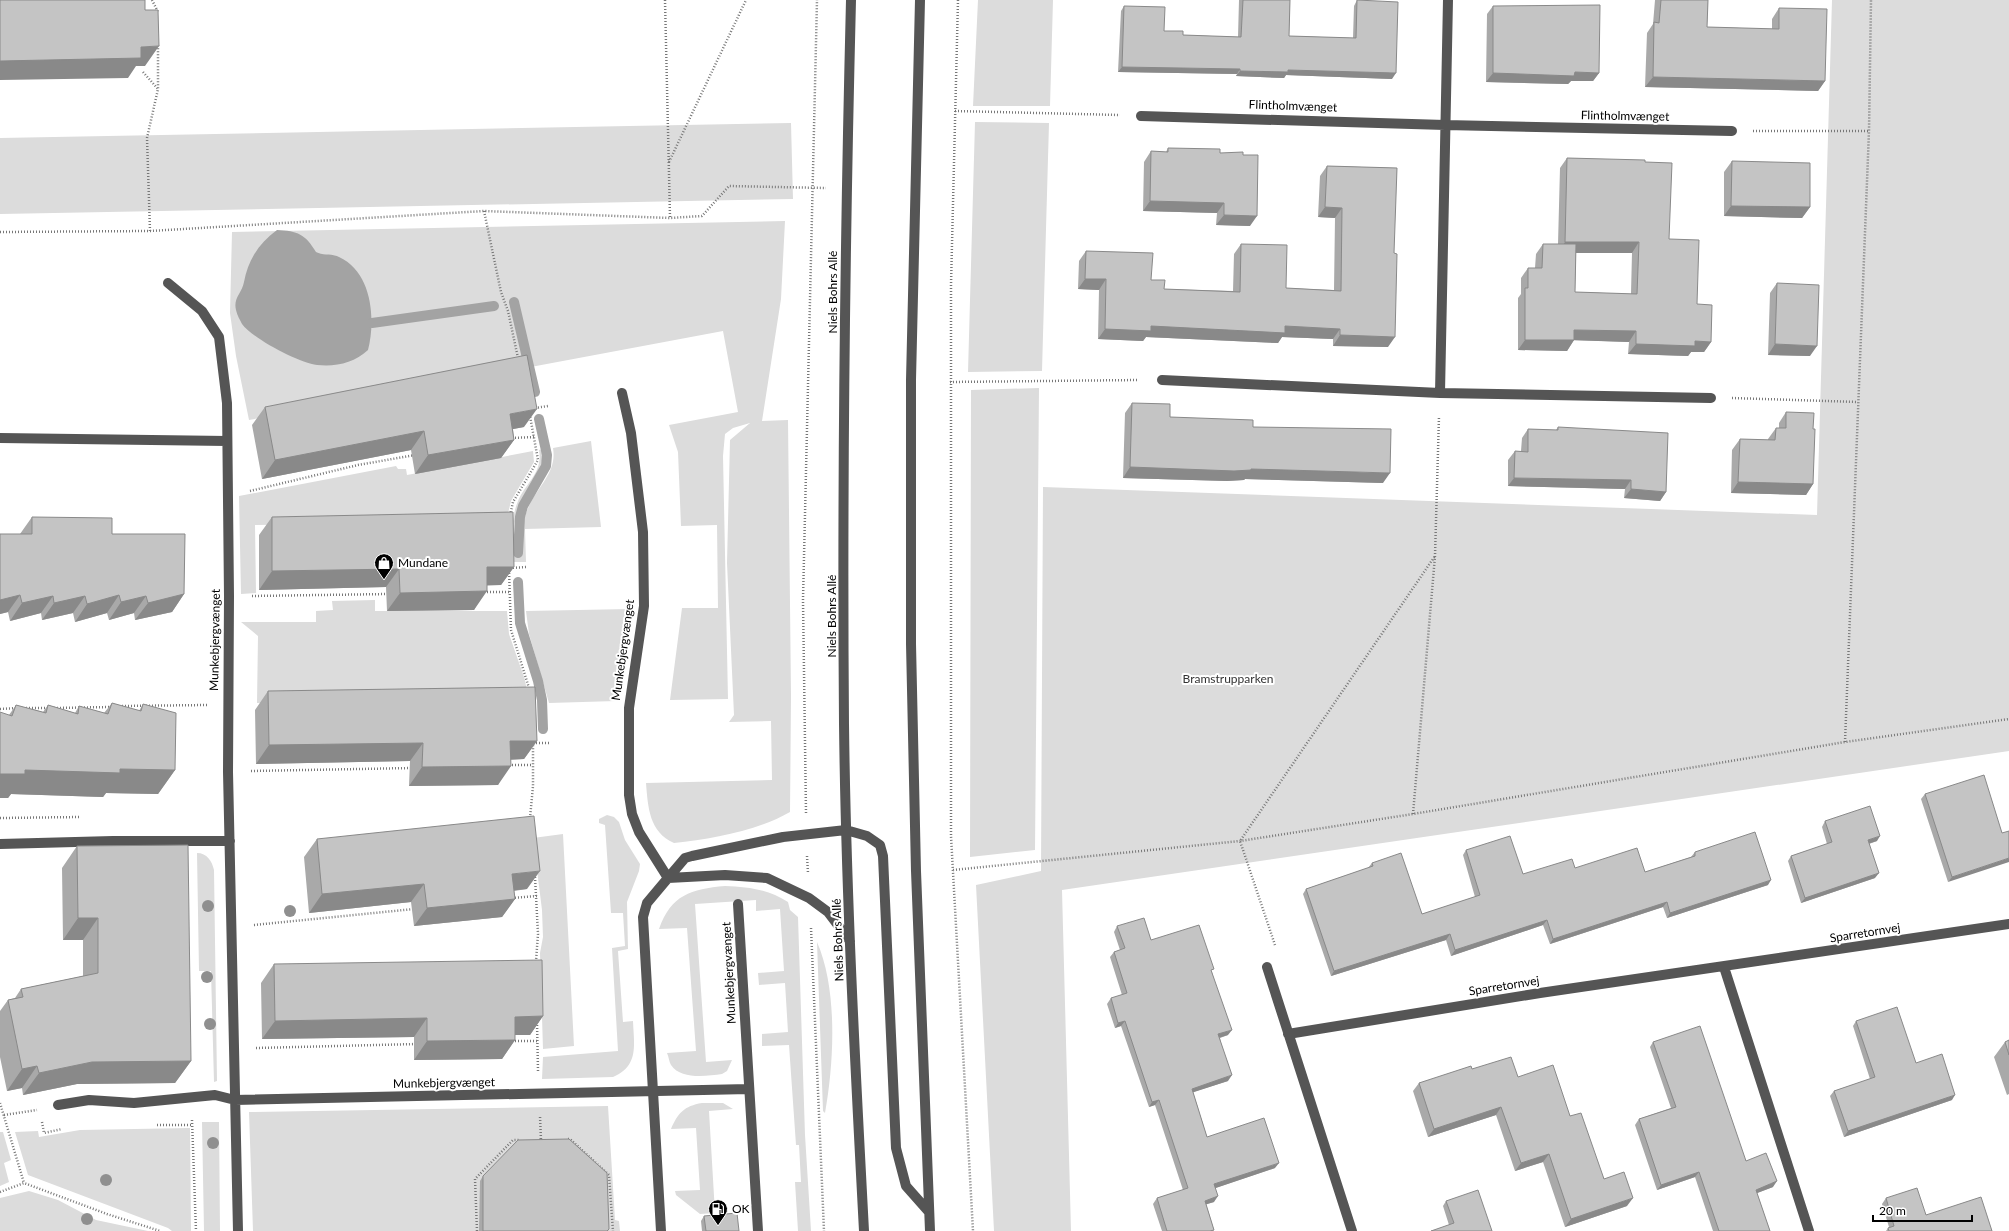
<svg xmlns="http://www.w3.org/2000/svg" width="2009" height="1231" viewBox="0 0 2009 1231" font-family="Lato,sans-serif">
<rect width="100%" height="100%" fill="#fff"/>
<path fill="#dcdcdc" d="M978,0h75l-3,106h-77z
M1832,0h177v751l-947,139 9,341h-77l-18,-346 65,-14 2,-384 774,28z
M975,122l74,1 -7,248 -74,1z
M791,123l2,76 -793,15v-76z
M785,221l-4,78 -19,122 26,-1 3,276 -1,116c-33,19 -78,27 -116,31 -25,-11 -26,-36 -28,-60l126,-3 -1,-59 -42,1 5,-7 -7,-152 3,-123 20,-17 -17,5 -8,6 -2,22 5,243 -58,1 12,-92h36l-1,-83 -36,1 -3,-74 -9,-27 69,-13 -15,-81 -474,89 -13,-64 -6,-43 2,-81z
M1039,388l-4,462 -65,7 1,-467z
M591,441l10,86 -76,2 1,33h-13l1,-6h8c1,-17 -1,-36 8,-52 10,-20 27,-33 23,-56z
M543,449c2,28 -28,47 -29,81h-2c1,-10 2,-20 6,-29 8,-19 25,-28 21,-51z
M533,451l1,11 -23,39 -5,21 -251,3 1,68 -15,1 -2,-98 157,-30 2,3h8l1,6z
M375,600v11h132l2,23 16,46 3,17 -271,6 1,-67 -17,-14h75v-11l17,-1 -1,-9z
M630,609l-14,92 -67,2 -20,-69 -3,-23z
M607,815l7,2 5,5 6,18 15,24 -1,7 -12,31 1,47 -10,2 5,71 10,-1c1,24 6,45 -20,56l-71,2 1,-22 75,-6 -6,-103 13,-2 -2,-33h-12l-6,-88 -6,-2v-4z
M563,834l11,212 -31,3 -3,-96 3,-16 -1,-27 -9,-72z
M197,853c10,0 15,8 17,17l3,211 -3,1 -3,-111h-12z
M725,886c23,1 43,3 63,16l2,8 8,7 7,218 6,96h-13l-3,-49h6l-2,-37h-3l-7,-100 -27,1v-12l26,-2 -3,-49 -26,2 -1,-12 26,-2 -4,-62 -24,2v-11l-61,4 11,158 26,-2 -5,11 -5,3c-15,2 -41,6 -51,-9 -2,-3 -2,-8 -4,-12l29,-2 -9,-123 -28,1c12,-34 32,-40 66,-43z
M817,942c21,48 17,121 8,171l-2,-2z
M702,1103h21l10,6 -24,2 6,102 -15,1 -24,-19 -1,-4 25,-1 -4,-62 -25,1c7,-16 13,-23 31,-26z
M608,1106l7,114 4,1 1,10h-367l-4,-119z
M202,1122h17l1,109h-16z
M190,1128l1,103h-19l-4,-3 -140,-53 -13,-43 23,-1 1,6 41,-7z
M0,1132h3l8,28 -7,3 5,19 -9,4z
M29,1191l29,9 38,20 52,11h-148v-33z"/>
<path fill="#a3a3a3" d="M277,230c21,1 28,4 39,22 7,4 15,1 23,5 33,15 37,62 29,93 -14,13 -32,17 -51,15 -18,-2 -64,-26 -75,-41 -2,-4 -5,-9 -6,-14 -3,-12 6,-17 8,-28 4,-22 15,-39 33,-52z"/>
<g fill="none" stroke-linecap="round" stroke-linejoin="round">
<path stroke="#a3a3a3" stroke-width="10" d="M514,302l21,90
M372,323l122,-17
M518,553l2,-36 3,-11 23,-40 1,-11 -8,-36
M518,582l2,41 18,58 4,19 1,29"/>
<path stroke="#777" stroke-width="2.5" stroke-dasharray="1 2" stroke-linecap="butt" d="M152,0l6,12
M665,0l5,217
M958,0l-7,285v551l22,395
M143,72l15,17
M955,111l165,4
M1753,131h116
M669,162l77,-162
M484,211l17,81 7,19 10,47
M150,231l-3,-93 11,-49v-44
M0,232l150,-1 334,-20 186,7 32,-2 27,-30 97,2
M950,382l189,-2
M1732,398l126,4
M535,408l13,-2
M512,438l22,-1
M250,491l108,-26 57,-10
M510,515l3,-13 25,-42 -8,-44
M510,568l17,-1
M509,570l2,60 18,58
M484,592h25
M252,596l137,-2
M122,706l85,-1
M26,708h23
M54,708l57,-1
M0,709l17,-1
M1845,742l24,-611 2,-131
M533,743h18
M509,765h24
M251,771l161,-3
M806,813l-3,-213 14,-600
M1413,814l22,-258 4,-140
M0,818l81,-1
M530,818l3,-32v-43
M807,856l1,17
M953,870l287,-29 173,-27 432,-72 164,-23
M535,877l3,57 -2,27
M512,898l25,-2
M254,925l160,-16
M811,928l13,303
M1275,945l-35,-104 195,-285
M537,1022l1,49
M512,1041h25
M256,1048l161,-4
M0,1103l24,80
M4,1115l33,-5
M192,1120l4,111
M42,1122l2,11 18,-4
M157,1125h35
M568,1139h2l39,36 4,56
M539,1140h2l-1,-24
M0,1192l24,-9 83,31 53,17
M477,1231l-2,-52 38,-39h7"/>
<path stroke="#555" stroke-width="10" d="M851,0c-6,241 -9,483 -7,724 2,169 11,338 20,507
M920,0l-9,380v264l5,227 14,360
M1448,0l-8,393 271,5
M1141,116l304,9 287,6
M168,283l34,28 17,26 8,66 2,193 -1,176 10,459
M1162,380l278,13
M622,393l9,40 12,99 1,74 -15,102v87l3,19 7,18 29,46 -21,25 -4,14 18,314
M0,438l227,3
M0,844l113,-3h117
M668,878l17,-20 7,-2 91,-19 63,-7 21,6 13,9 3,11 13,292 10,38 23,26
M668,878l57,-3 42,3 42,20 19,14 22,29
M738,904l20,327
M1267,967l85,264
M1724,967l85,264
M1288,1034l252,-41 469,-69
M58,1105l31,-5 45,3 81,-8 20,5 514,-11"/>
</g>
<g fill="#8f8f8f">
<circle cx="208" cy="906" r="6"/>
<circle cx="290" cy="911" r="6"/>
<circle cx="207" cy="977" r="6"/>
<circle cx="210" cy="1024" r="6"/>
<circle cx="213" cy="1143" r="6"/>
<circle cx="106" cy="1180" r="6"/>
<circle cx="87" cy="1219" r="6"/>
</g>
<path fill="#a9a9a9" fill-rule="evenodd" d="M1239,0h51l-1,36 64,2 1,-32 3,-6 35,79 -106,-4 -2,3 -48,-2 1,-2 -119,-2 3,-61 3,-5 40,25 19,4 55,2z
M1655,0h53l-1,27 65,2v-10l7,-11 46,73 -7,10 -173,-4 2,-54 6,-9z
M1493,6l106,67 -6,8h-22l-3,3 -82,-2 1,-68z
M1168,148l75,7 7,71 -34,-1 1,-12 -74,-2 1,-49 7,-11 15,1z
M1567,158l78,4 24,77 28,65 14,38 -7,10h-13l-3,4 -60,-2 1,-12 -55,-2 -7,11 -49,-1v-52l3,-4v-16l7,-10h7l1,-14 7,-10h15l2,-76zM1576,253h56l-1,41 -56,-2z
M1732,161l78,46 -8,11 -78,-2v-44z
M1327,166l70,2 -9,179 -55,-1v-7l-51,-2 -4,6 -132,-6 -3,4 -45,-2 1,-49 -21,-1 1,-28 7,-10 65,29 13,9 69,2 1,-37 7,-10 45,44 48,2 1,-72 -17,-1 2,-41z
M1777,283l33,73 -42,-1 2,-62z
M1132,403l38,14 83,10 130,56 -138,-4 -1,1 -17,1 -104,-3 2,-65z
M265,407l259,20 -11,2 1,11 -13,18 -86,16 -4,-24 -149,29 -10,-54z
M1786,412l27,17v55l-7,11 -75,-2 1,-43 8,-11 28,1v-1l8,-11h3v-5z
M1558,427l108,65 -6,9 -36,-3 1,-9 -117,-3v-26l7,-9h6l1,-13 6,-9 28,1z
M32,517l80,17 72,60 -12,18 -37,8 -1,-7 -25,7 -2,-7 -32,9 -2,-9 -31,7 -1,-7 -31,8 -2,-9 -8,2v-80h20z
M272,517l242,50 -13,18h-14l-13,25 -87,1 -1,-24 -127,3v-55z
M268,691l269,50 -13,18 -14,1 -12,25 -89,1 1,-25 -154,3 -1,-54z
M112,703l27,8 4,-7 32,66 -17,24 -52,-1 -3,4 -92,-3 -3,4 1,-83 7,-10 27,7 5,-7 27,8 4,-7 25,7z
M1925,794l77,39 -54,49 -27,-83z
M1825,821l52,20 -8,3 6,34 -74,25 -13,-42 3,-5 36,-12 -5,-17z
M317,839l210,50 -13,2 1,8 -13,18 -88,9 -3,-24 -102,11 -5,-56z
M77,846l114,215 -16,22 -98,1 -54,11 -1,-7 -15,3 -7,-34v-46l8,-11 7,-2 6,-9 62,-13v-36h-20l-1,-72z
M1466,850l57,24 52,-6 70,4 46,-15 4,-5 73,33 -101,33 -4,-11 -113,37 -7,-19 -92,31 -5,-16 -115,36 -28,-82 3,-5 62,-21 4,-5 50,51 53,-17 -12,-42z
M1117,926l34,14 61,32 16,63 -8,3 8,43 -35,11 14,45 68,31 -60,20 -1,14 -8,2 8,26 -1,1h-51l-9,-27 4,-6 26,-8 -28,-85 -6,2 -28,-81 -6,2 -8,-24 4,-6 11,-3 -12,-38 4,-5 6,-2 -6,-18z
M274,964l269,52 -13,19h-15v5l-13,19 -88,1v-23l-152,2 -1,-56z
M1856,1021l96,79 -108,37 -14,-41 4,-5 36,-12 -17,-53z
M2009,1040v54l-2,1 -13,-38 11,-15z
M1653,1042l93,119 27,26 -16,6 13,38h-57l-18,-54 -38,13 -22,-65 4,-6 32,-11 -21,-61z
M1472,1069l46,8 52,39 34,63 23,27 -62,21 -22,-65 -28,9 -19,-56 -68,22 -15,-46 6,-8z
M483,1176l126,53 -1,2h-129l1,-50z
M1886,1198l40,17 66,16h-106l2,-3 1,-1 -7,-23z
M1446,1201l46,30 -43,-6 -6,-19z
M704,1216l35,15h-37l-1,-10z"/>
<path fill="#898989" d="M159,46l-14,20h-9l-8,12 -128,2v-19l141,-14z
M1122,67l118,2 -3,5 -119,-2z
M1288,70l108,3 -4,6 -106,-4 -2,3 -48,-2 4,-5z
M1575,72l24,1 -6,8h-22l-3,3 -82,-2 7,-9z
M1653,77l172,4 -7,10 -173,-4z
M1150,201l74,2 -7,10 -74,-2z
M1731,206l79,1 -8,11 -78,-2z
M1325,207l17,1 -7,10 -17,-1z
M1224,215l33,1 -7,10 -34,-1z
M1565,242h74l-7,11h-74z
M1085,279h21l-7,11 -21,-1z
M1151,326h134l55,3 -7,10 -51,-2 -4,6 -132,-6 -3,4 -45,-2 7,-10z
M1574,330l62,1 -7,11 -62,-2z
M1340,335l55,2 -7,10 -55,-1z
M1525,340h49l-7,11 -49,-1z
M1695,341l16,1 -7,10h-13l-3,4 -60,-2 8,-10z
M1775,344l42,2 -7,10 -42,-1z
M537,409l-13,18 -27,5 13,-18z
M424,431l-13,19 -149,29 13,-19z
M514,440l-13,18 -86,16 13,-19z
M1130,467l121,2 139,4 -7,10 -138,-4 -1,1 -17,1 -104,-3z
M1514,478l117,2 -6,9 -117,-3z
M1738,482l75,2 -7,11 -75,-2z
M1631,489l35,3 -6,9 -36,-3z
M487,567h27l-13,18 -27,1z
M399,569l-13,18 -127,3 13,-19z
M487,591l-13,19 -87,1 13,-18z
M184,594l-12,18 -37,8 13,-17z
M20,595l-12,17 -8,2v-14z
M119,595l-12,18 -32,9 12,-18z
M53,596l-12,17 -31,8 12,-18z
M85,596l-12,17 -31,7 12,-17z
M146,596l-12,17 -25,7 12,-18z
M510,741h27l-13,18 -27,1z
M423,743l-13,18 -154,3 13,-19z
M511,766l-13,19 -89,1 13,-19z
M120,769l55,1 -17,24 -52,-1 -3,4 -92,-3 -3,4h-8v-24l25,-4z
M1880,836l-3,5 -13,4 4,-5z
M2009,858v4l-61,20 4,-5z
M540,871l-13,18 -28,3 13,-18z
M1879,873l-4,5 -74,25 4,-5z
M1771,880l-3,5 -101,33 3,-5z
M424,884l-13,18 -102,11 13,-19z
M515,899l-13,18 -88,9 13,-18z
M1667,902l-4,5 -113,37 3,-5z
M78,918h20l-15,22h-20z
M1547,920l-4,5 -92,31 4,-6z
M1450,934l-4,6 -115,36 3,-5z
M543,1016l-13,19h-28l13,-18z
M427,1018l-13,19 -152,2 13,-18z
M1125,1021l-4,5 -6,2 3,-5z
M1232,1030l-4,5 -13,4 3,-5z
M515,1040l-13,19 -88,1 13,-19z
M191,1061l-16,22 -98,1 -54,11 16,-22 53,-11z
M37,1066l-15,22 -15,3 15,-22z
M1232,1075l-4,6 -40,13 4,-5z
M1955,1095l-3,5 -108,37 4,-6z
M1159,1100l-4,5 -6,2 3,-5z
M1501,1107l-5,8 -68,22 6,-8z
M1549,1154l-6,8 -28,9 6,-8z
M1279,1163l-4,5 -65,22 4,-6z
M1699,1172l-4,5 -38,13 4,-5z
M1777,1181l-4,6 -21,8 4,-5z
M1218,1196l-4,6 -13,4 4,-5z
M1633,1198l-6,8 -62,21 6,-8z"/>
<path fill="#c4c4c4" stroke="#898989" d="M0,0h145v10h13l1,36 -18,1v11l-141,3z
M1243,0h47l-1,36 67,2 1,-38 41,2 -2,71 -108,-3v2l-48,-1v-2l-118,-2 2,-61 41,1 -1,24h19v4l58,2z
M1661,0h47l-1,27 72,2v-21l48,1 -2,72 -172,-4 1,-55 5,1z
M1600,5l-1,68 -24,-1 -1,4 -81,-3v-67z
M1168,148l52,1v4l23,-1v3h15l-1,61 -33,-1v-12l-74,-2 1,-50 17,1z
M1567,158l78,2v2l27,1 -3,76 30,1 -2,64 15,1 -1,37 -16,-1v5l-59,-2v-13l-62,-1v10h-49v-52h3v-20h14l1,-24h33l-1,48 62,2 2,-52h-74z
M1732,161l78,2v44l-79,-1z
M1327,166l70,2 -3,85 3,1 -2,83 -55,-2v-6l-55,-3v7l-134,-7v5l-46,-2 1,-50h-21l1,-28 67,2 -2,27h14l-1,9 76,3 1,-48 46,1 -1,43 55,3 1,-83 -17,-1z
M1777,283l42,2 -2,61 -42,-2z
M527,355l10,54 -27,5 4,26 -86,15 -4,-24 -149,29 -10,-53z
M1132,403l38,1v13l83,3v7l138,2 -1,44 -139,-4v1l-17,1 -104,-4z
M1786,412l28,1 -1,16h2l-2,55 -75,-2 2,-43 35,1 1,-12h10z
M1558,427l110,6 -2,59 -35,-3v-9l-117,-2 1,-27 13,1v-23l30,1z
M513,512l1,55h-27v24l-87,2 -1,-24 -127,2v-54z
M32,517l80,1v16h73l-1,60 -36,9 -2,-7 -25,6 -2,-7 -32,9 -2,-8 -31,7 -1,-7 -31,7 -2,-8 -20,5v-66h32z
M535,687l2,54h-27l1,25 -89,1 1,-24 -154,2 -1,-54z
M112,703l29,8 2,-7 33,9 -1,57 -55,-1v4l-95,-3v4h-25v-62l12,4 4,-11 30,8 2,-8 30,9 1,-8 29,8z
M1984,775l18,58 7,-2v27l-57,19 -27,-83z
M1870,806l10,30 -12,4 11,33 -74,25 -14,-42 41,-14 -7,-21z
M534,816l6,55 -28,3 3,25 -88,9 -3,-24 -102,10 -5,-55z
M1755,832l16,48 -101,33 -3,-11 -114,37 -6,-19 -92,30 -5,-16 -116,37 -28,-82 67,-23 -1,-3 29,-10 21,61 58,-19 -14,-45 44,-14 13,38 49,-15 3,9 62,-20 8,24 50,-16v-4z
M188,845l3,216 -99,1 -53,11 -2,-7 -15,3 -14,-69 15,-3 -2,-8 77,-16v-55h-20l-1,-72z
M1144,918l7,22 48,-15 15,44 -3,1 21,60 -14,4 14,41 -40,14 15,48 57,-19 15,45 -65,21 4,12 -13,5 9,29 -4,1h-43l-10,-33 31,-10 -29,-88 -7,2 -27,-81 -7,2 -7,-25 16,-5 -13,-41 11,-4 -8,-22z
M542,960l1,56 -28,1v23l-88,1v-23l-152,3 -1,-57z
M1897,1007l19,56 26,-9 13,41 -107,36 -14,-40 41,-14 -19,-56z
M1700,1026l46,135 20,-8 11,28 -21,9 14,41h-51l-20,-59 -38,13 -22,-66 37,-12 -23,-65z
M2009,1040v15l-4,-13z
M1511,1057l7,20 35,-12 17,51 11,-3 23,66 20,-7 9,26 -62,21 -22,-65 -28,9 -20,-56 -67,22 -15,-46 52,-17 1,3z
M569,1139l38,34 2,56 -2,2h-124v-55l35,-36z
M1917,1188l9,27 55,-18 11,34h-103l-1,-3 6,-2 -8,-28z
M1478,1190l14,41h-61l23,-8 -8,-22z
M737,1213l2,18h-33l-2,-15z"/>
<defs>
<g id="shop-pin" transform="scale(1)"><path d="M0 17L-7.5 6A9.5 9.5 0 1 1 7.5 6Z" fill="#000" stroke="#fff"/><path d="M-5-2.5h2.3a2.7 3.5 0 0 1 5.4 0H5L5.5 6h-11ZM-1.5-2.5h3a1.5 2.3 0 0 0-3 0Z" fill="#fff"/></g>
<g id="fuel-pin" transform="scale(1)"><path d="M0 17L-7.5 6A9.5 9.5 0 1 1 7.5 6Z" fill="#000" stroke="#fff"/><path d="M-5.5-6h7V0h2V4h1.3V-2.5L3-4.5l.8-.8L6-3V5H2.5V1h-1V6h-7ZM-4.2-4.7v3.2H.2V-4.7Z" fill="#fff"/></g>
</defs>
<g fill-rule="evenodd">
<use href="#shop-pin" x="384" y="563"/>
<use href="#fuel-pin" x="718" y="1209"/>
</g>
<g text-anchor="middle" stroke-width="4" stroke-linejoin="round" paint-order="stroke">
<g font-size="12" fill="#000" stroke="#fff">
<text transform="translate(1293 106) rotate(2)" y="4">Flintholmvænget</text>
<text transform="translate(1625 116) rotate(1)" y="4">Flintholmvænget</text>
<text transform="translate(833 292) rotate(-90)" y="4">Niels Bohrs Allé</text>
<text transform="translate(832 616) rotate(-90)" y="4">Niels Bohrs Allé</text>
<text transform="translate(215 640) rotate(-89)" y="4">Munkebjergvænget</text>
<text transform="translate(623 650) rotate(-82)" y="4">Munkebjergvænget</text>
<text transform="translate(1865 933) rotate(-9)" y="4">Sparretornvej</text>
<text transform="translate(838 940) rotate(-92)" y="4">Niels Bohrs Allé</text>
<text transform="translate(729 973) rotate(-93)" y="4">Munkebjergvænget</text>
<text transform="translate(1504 986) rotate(-9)" y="4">Sparretornvej</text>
<text transform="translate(444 1083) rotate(-1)" y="4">Munkebjergvænget</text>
</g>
<g font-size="12" fill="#000" stroke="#fff" text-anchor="start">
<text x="398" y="567">Mundane</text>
<text x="732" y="1213">OK</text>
</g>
<g font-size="12" fill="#333" stroke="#fff">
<text x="1228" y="683">Bramstrupparken</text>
</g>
</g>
<path d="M1873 1215v6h99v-6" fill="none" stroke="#000000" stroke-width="2"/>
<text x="1879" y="1215" font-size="12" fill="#000000" stroke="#ffffff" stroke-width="3" paint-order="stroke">20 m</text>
</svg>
